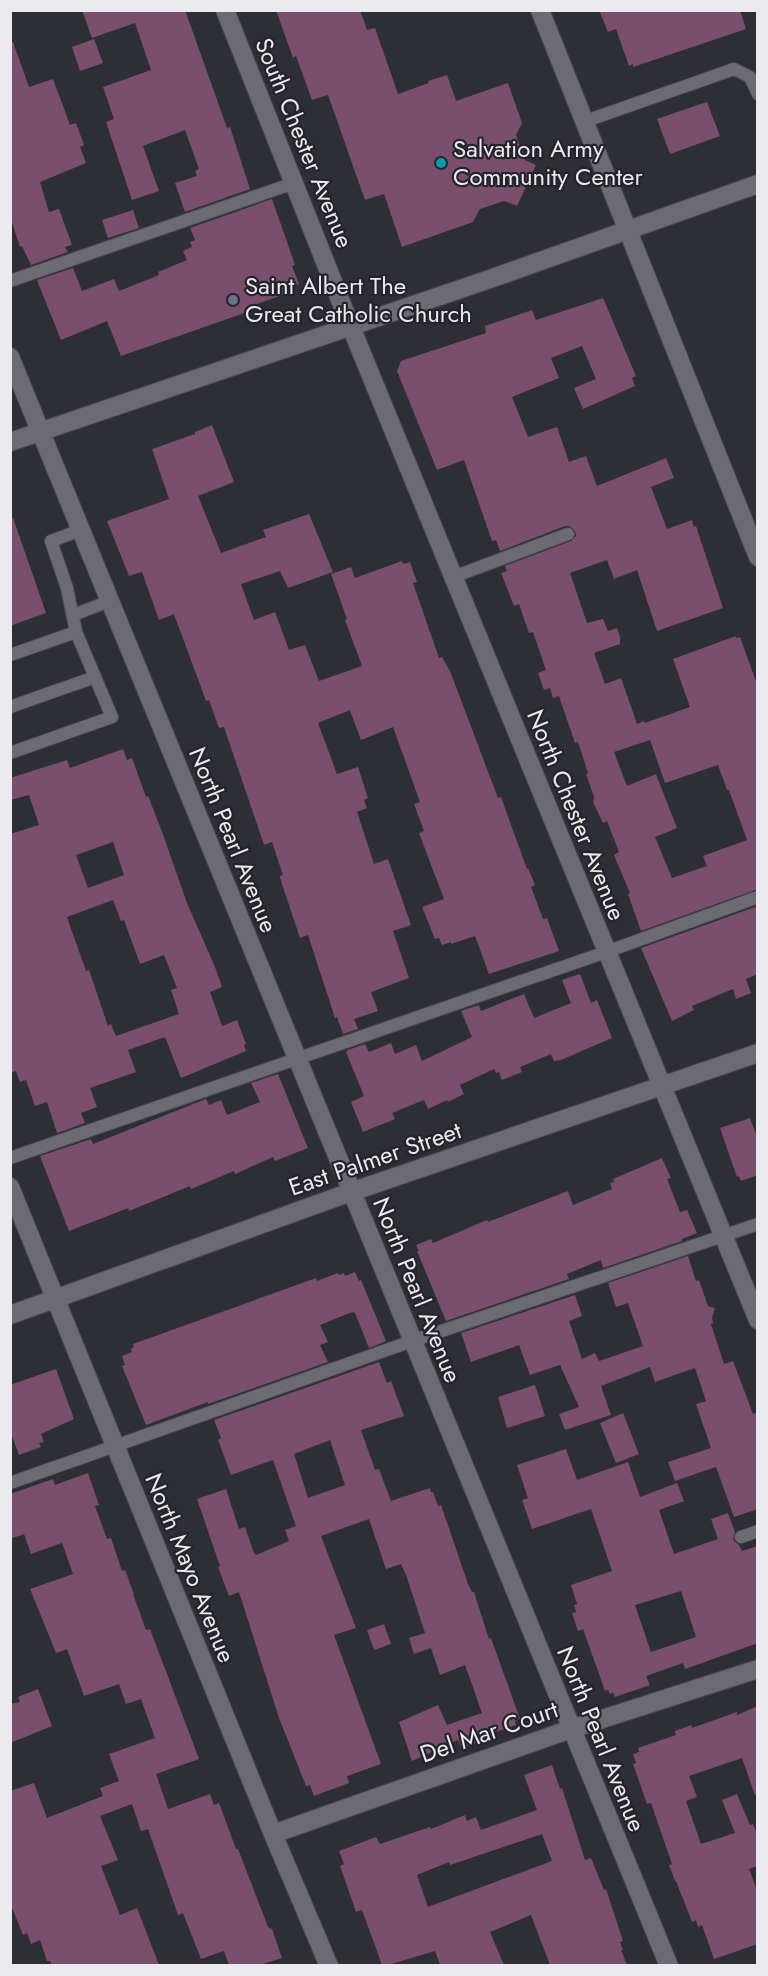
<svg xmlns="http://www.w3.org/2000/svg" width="768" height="1976" viewBox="0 0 768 1976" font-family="Jost,sans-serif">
<rect width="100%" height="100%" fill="#2e2e35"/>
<path fill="#794f6d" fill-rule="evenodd" d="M82,10h103l42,118 3,-1 20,62 -65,23 -10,-29 22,-7 -2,-5 4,-2 -14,-39 -42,16 16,45 -27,9 -26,-78 8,-3 -11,-32 48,-17 -16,-47 -43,15z
M276,10h84l7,20 8,-2 23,66 31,-11 -1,-2 19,-6 9,26 52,-18 14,40 -6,12 9,25 11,5 -19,41 -13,-5 -24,8 -7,13 -71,25 -18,-53 -19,6 -37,-105 -16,5 -16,-44 -3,2z
M599,10h141l6,19 -113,38v-3l-4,2 -13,-37 -8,3z
M94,39l9,24 -23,8 -8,-24z
M10,42h3l16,45 24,-8 17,46 6,-2 8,22 -4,2 6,16 -46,19 9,30 10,-3 13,36 -7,2 3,5 -37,13 -9,-19 -2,1 -10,-31z
M707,102l13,34 -50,18 -13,-35z
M272,199l23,66 -3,1 7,18 -15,5 1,5 -28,10 2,4 -138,48 -14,-35 -46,19 -24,-60 36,-12 9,23 32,-12 5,12 40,-16 -1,-3 29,-12 -4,-9 9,-4 -2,-5 5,-2 -5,-12z
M133,210l6,18 -31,10 -6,-18z
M603,298l33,78 -4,2 3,8 -52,23 -9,-21 22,-9 -14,-33 -31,12 8,20 -47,19 16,40 29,-10 12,35 17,-6 11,30 69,-28 8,20 -23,9 16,42 25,-9 2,7 2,-1 27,82 -66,23 -20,-61 -23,9 -7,-19 -37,13 17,50 16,-4 5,12 9,-3 3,9v7l-26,9 11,31 16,-6 16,46 7,-3 1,2 45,-16 -17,-48 63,-23v2l4,-1 18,50v202l-117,42 -13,-37 2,-1 -16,-38 5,-3 -12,-31 -4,2 -10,-21 1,-5 -8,-23 2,-1 -10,-31 -3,1 -16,-47 -6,2 -3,-10 -6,2 -6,-17 8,-3 -13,-38 -4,1 -10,-29 -5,2 -13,-33 6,-2 -2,-5 66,-25 5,-5 -1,-5 -5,-5h-5l-65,25 -4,-11 -4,1 -28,-81 -27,10 -40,-99 4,-10 85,-28 -1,-7 47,-16 4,10zM650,740l15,43 53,-18 9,25h2l18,50 -44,16 4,10 -35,12 -17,-41 22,-9 -21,-54 -29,12 -13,-34z
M212,425l22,57 -36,14 23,57 45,-16 -3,-7 46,-16 24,58 -45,16 -8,-17 -39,13 13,36 21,-8 14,38 16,-5 14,36 43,-15 -17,-46 2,-1 -16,-45 20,-7 4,11 47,-17 1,3 7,-2 7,20 -4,1 26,75 3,-1 8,14 48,127 3,-1 26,72 1,-1 7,17 -4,2 12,32 4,-1 12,33 -70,23 -14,-38 -24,8v-2l-9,3 -3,-7 -4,1 -13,-32 22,-8 -25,-66 5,-2 -10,-27 6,-2 -27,-75 -32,13 -11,-30 -32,13 19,51 21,-7 10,31 -4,2 3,8 -10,4 17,52 14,-5 23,66 -18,6 16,47 -38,14 7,19 -24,8 4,10 -15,5 -6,-17 -2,1 -27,-83 -8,3 -20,-60v-2l3,-1 -11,-33 -8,3 -40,-118 -5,1 -10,-28 -3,1 -32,-87 -15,6 -17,-48 -13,4 -22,-55 62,-22 -17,-50 43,-15v-2z
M13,518l33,95 -36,13v-107z
M123,749l4,11 5,-2 14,39 2,-1 13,33 26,74 28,64 7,20 -12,5 12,34 15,-6 9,24 -2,1 2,6 -65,27 -16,-41 -37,13 8,22 -46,16 7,19 -16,6 4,10 -28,10 -10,-31 -12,4 -9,-26 -6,2 -4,-11 -6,2v-239l29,-9 -10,-30 -19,5v-22l57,-18 3,8zM113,842l11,33 -36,13 -12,-33zM113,900l8,21 3,-1 16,44 24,-9 13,33 -6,2 8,24 -63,22 -5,-12 -3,2 -19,-56 -3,1 -19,-54z
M758,906v68l-12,5 5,14 -15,6 -3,-10 -41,17 2,4 -22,11 -31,-73z
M580,974l11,29 6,-3 15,38 -51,22 -7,1 -3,-7 -31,13 2,5 -20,8 -3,-8 -3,1 -2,-4 -34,16 4,9 -16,8 -1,-2 -19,9 -4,-9 -32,13 3,6 -32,13 -12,-30 13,-6 -18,-44 2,-2 17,-6 4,8 22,-9 4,11 21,-9 6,16 50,-24 -11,-26 18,-6 2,6 43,-17 10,24 37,-15 -9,-23z
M278,1074l30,74 -33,13 -2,-4 -38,17 -1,-3 -43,18 -1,-3 -61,25 -1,-3 -59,23 -29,-75 51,-17 2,5 113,-45 3,6 12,-5 6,15 33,-13 -9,-19z
M750,1118l8,21v36l-17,6 -2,-5 -2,1 -17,-49z
M662,1158l9,20 -4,1 13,33 7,-2 10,23 -15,6v2l-79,27 -2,-8 -34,14 2,5 -123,42 -29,-70h2l-3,-6 15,-6 2,4 54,-23 1,2 80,-31 5,14 39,-16 -2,-6 4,-1 -1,-3z
M688,1256l8,25 3,-1 9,26 7,2 -3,10 1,5 -2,1 13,40 9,-3 20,53 5,-2v97l-24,8 -18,-50 -41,14 -7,-19 43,-14 -15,-44 10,-3 -11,-33 -40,14 -5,-15 -49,19 10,29 -46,15 -6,-16 20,-7 -19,-42 -30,10 -11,-30 -48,17 -10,-29 114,-38 7,21 -13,5 13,38 13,-6 4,8 44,-15 -15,-43 -12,4 -8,-24z
M355,1272l4,9 2,-1 25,61 -17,7 -14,-35 -3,-1 -32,13 8,17 -8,3 8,17 -120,42v-2l-62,23 -24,-59 3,-1 -3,-9 10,-4 -1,-3 3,-2 -1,-3 183,-66 1,3 21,-8 1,2 5,-2 1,3z
M379,1362l8,21 4,-2 13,35 -43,14 14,40 4,-1 12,32 39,-13 1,4h2l5,14 3,-1 27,79 4,8h2l15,47 2,-1 29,81 -5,2 1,4 -38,13 1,4 -18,6 -3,-8 -46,21 -13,-39 39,-17 9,20 35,-12 -17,-48 -25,10 -9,-27 -17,6 -5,-16 16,-5 -19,-58 -5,-11 -15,5 -17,-50 -48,17 35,92 -22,7 47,129 -34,12 2,7 -35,13 -4,-11 -4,1 -27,-68 -40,-126 -10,4 -11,-29 2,-1 -23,-67 29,-10 13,40 6,-2 9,26 2,2 33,-14 -4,-11 11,-4 -23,-66 -42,15 -13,-35 3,-2 -7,-18zM330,1440l15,45 -37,13 -14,-44z
M56,1369l18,50 -33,15 3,8 -5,1 2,4 -22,8 -9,-24v-46z
M535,1385l10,31 -38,12 -9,-31z
M623,1413l16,41 -23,9 -16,-40z
M566,1449l11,31 51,-18 12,35 37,-14 7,18 -25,9 15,44 44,-15 -7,-20 17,-6 7,19 -2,8 6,5 3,6 16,-5v97l-73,26 -2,-6 -37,13 4,9 -35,12 -2,-4 -3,1 -2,-4 -3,1 -22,-62 -5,2 -6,-18 4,-1 -2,-7 3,-1 -6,-19 41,-14 -21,-62 -59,20 -10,-29 6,-2 -11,-33zM681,1591l15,46 -45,15 -16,-47z
M88,1473l11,32 -4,1 12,33 4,-1 11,33 3,-1 9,24h-1l13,36 4,-1 49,130 -43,15 12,35 42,-15 4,11 5,-2 17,46h2l30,78 4,2 10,29 -23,7h-30l-5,-14 -23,8 -18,-46 -5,2 -30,-86 -7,2 -9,-27 -32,12 18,44 -17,6 19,49 17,-7 22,57h-107l-2,-4h-3l-7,-21 -9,4 -4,-11 -4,2 -13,-32v-112l24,-8 13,35 56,-22 -3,-8 19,-7 -10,-27 46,-16 -14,-39 -15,5 -7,-20 -35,12 -17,-47 -11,4 -26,-64 43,-15 -11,-31 -31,11 -7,-20 -14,5v-45l43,-15 2,6z
M384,1624l7,20 -17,6 -7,-20z
M38,1689l14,37 -42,17v-39l10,-2 -2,-5z
M758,1706v89h-3l-13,-37 -53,18 8,21 -11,4 15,43 34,-11 -13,-33 15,-6 13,31 3,-1 5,12v30l-9,3 9,24v51l-44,15 -12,-34 -4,2 -2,-7 -4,2 -16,-41h-1l-6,-16 3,-1 -21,-61 -4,1 -14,-40 3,-1 -3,-9 6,-2 -1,-4 38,-13 -1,-4 16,-6 1,3 45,-16v3z
M552,1765l8,24 2,-1 23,72 6,-2 13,32 2,-1 17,52 -3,1 3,8h-2l6,15h-77l-19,-50 -41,17 14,33h-64l-5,-14 -47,14h-6l-20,-55 -6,2 -16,-46 4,-2 -5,-13 37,-14 4,7 50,-17 1,2 34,-14 2,6 9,-4 5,13 56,-20 -13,-35zM542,1834l10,27 -124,46 -11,-32 32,-13 1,3z"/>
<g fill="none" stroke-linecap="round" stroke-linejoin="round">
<g stroke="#4a494f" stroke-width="14">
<path id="lane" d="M583,122l151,-53 16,8 8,17
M10,281l284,-98
M453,577l115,-43
M73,615l37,-14
M10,655l66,-23
M10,707l85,-30
M10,753l102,-36 -36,-85 -9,-44 -16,-47 30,-11
M10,1158l596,-206 152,-55
M10,1483l402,-142 346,-117
M741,1537l17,-6"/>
</g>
<g stroke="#4a494f" stroke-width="20">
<path id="street" d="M225,10l126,317 407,993
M10,357l659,1609
M10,1187l263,647 56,132
M273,1834l298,-105 187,-60"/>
</g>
<g stroke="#4a494f" stroke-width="20">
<path id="secondary" d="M540,10l218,547
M10,442l477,-162 271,-96
M10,1315l341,-123 407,-139"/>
</g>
<use href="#lane" stroke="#6c6b74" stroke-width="12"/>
<use href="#street" stroke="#6c6b74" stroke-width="18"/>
<use href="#secondary" stroke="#6c6b74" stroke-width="18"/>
</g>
<circle fill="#0f9aa8" stroke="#25242b" stroke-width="2" cx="441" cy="163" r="6"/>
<circle fill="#6b7280" stroke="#25242b" stroke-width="2" cx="233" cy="300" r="6"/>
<g text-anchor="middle" stroke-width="4.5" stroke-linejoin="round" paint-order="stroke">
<g font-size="24" fill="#ebeaef" stroke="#25242b">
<text transform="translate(304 143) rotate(68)" y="8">South Chester Avenue</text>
<text transform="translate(576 815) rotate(68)" y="8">North Chester Avenue</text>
<text transform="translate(233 840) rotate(68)" y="8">North Pearl Avenue</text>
<text transform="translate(375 1159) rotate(-19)" y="8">East Palmer Street</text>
<text transform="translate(417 1290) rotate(68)" y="8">North Pearl Avenue</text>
<text transform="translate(190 1568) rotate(68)" y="8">North Mayo Avenue</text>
<text transform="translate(489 1732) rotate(-19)" y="8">Del Mar Court</text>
<text transform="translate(601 1739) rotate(68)" y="8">North Pearl Avenue</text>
</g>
<g font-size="24" fill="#ebeaef" stroke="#25242b" text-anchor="start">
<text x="453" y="157">Salvation Army<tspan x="453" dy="28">Community Center</tspan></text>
<text x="245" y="294">Saint Albert The<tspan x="245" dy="28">Great Catholic Church</tspan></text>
</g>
</g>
<rect width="768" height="1976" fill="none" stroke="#ebeaef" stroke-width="24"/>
</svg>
